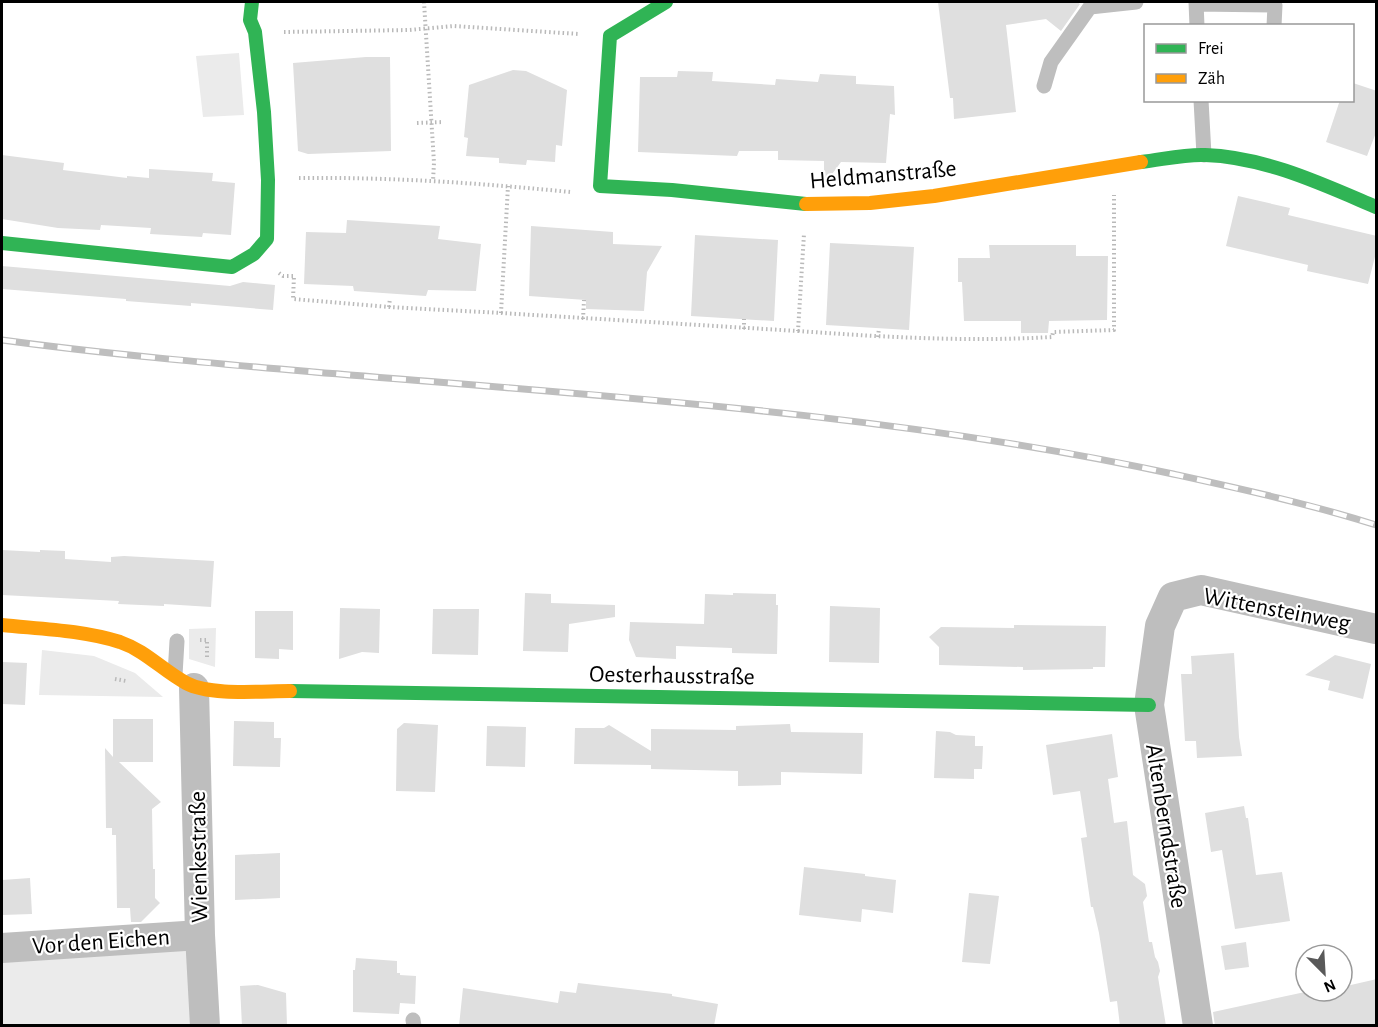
<svg xmlns="http://www.w3.org/2000/svg" width="1378" height="1027" viewBox="0 0 1378 1027" font-family="'Alegreya Sans',sans-serif">
<rect width="100%" height="100%" fill="#fff"/>
<path fill="#ebebeb" d="M239,53l5,62 -41,2 -7,-61z
M216,628l-1,39 -26,-8v-30z
M42,650l52,6 41,17 28,24 -124,-2z
M187,946l8,79 -193,1v-66z"/>
<path fill="#dfdfdf" d="M938,2h139l3,2 -19,27 -15,-12 -40,6 10,87 -62,7 -1,-21h-3z
M366,57h24l1,94 -83,3 -10,-3 -5,-88z
M513,70l13,1 41,19 -5,56 -6,-1 -1,17 -28,-2 -1,5 -27,-2v-5l-33,-2 2,-18 -4,-1 5,-52z
M678,71l35,1 -1,9 63,4 1,-6 42,3 2,-8 36,2v8l38,2 1,29 -5,-1 -4,49 -45,-1 -17,23v-24l-46,-1v-9h-39l-2,5 -99,-4 2,-75h37z
M1353,83l24,8v39l-10,26 -41,-14 14,-42h13z
M2,155l62,8 -1,7 64,8v-2l22,2v-9l64,4 -1,8 23,2 -4,52 -28,-2 -1,4 -52,-3 1,-6 -50,-3 -1,5 -42,-2 -56,-9z
M1238,196l52,12 -2,7 89,21v13l-9,35 -61,-13 1,-6 -82,-19z
M347,220l93,6 -2,13 43,5 -5,47 -48,-1 -2,6 -72,-5 -1,-5 -49,-2 2,-52 40,1z
M531,226l82,6v12l49,2 -15,26 -3,39 -58,-2v-9l-57,-4z
M695,235l83,5 -4,81 -83,-5z
M830,243l84,4 -5,83 -83,-5z
M989,245h87v11h32l-1,64 -58,1 -1,12h-27v-12h-57l-2,-39h-4v-24h32z
M2,266l228,20 13,-4 32,3 -2,25 -82,-7v3l-65,-5v-2l-124,-10z
M2,550l38,2v-2l25,1v8l46,3v-5l13,-1 90,5 -3,46 -47,-3v2l-46,-2 1,-3 -117,-6z
M525,593l26,1v9l64,2v12l-46,7 -1,28 -45,-1z
M733,593l43,1v11h2l-1,49 -45,-1v-5l-56,-2v13l-40,-2 -7,-17 1,-18 74,2 1,-30 28,1z
M830,606l50,2 -1,55 -50,-1z
M340,608l40,1 -1,44 -17,-1 -23,7z
M433,609h46l-1,46 -46,-1z
M255,611h38v39l-14,-1v10l-24,-1z
M1014,625l92,1 -1,41h-12v2l-70,1v-3l-84,-2v-18l-10,-10 12,-10 73,1z
M1234,653l5,84 3,19 -45,2 -1,-17h-11l-4,-67h11l-1,-18z
M1335,655l36,9 -8,35 -35,-9 2,-9 -25,-6z
M2,662l25,1 -2,42 -23,-1z
M113,719h40v43h-34l42,40 -9,7 1,60h2v29l5,5 -19,19h-10l-1,-14h-13l-1,-73h-4v-7h-6l-1,-80 8,9z
M234,721l40,1v16h7l-1,29 -47,-1z
M404,723l34,2 -3,67 -39,-1 1,-62z
M790,724l1,8 72,1 -1,41 -81,-2v13l-43,1v-15l-87,-2v-4l-77,-1 1,-36h29l5,-3 42,26v-22l85,1v-4z
M487,726l39,1 -1,40 -39,-1z
M936,731l14,1 6,3 19,1v10h8l-1,23h-8v10l-40,-1z
M1112,734l6,43 -10,2 6,44 13,-2 6,54 12,9 2,12 -4,6 6,40h3l3,15 3,5 2,9 -2,6 8,49h-46l-3,-25 -7,1 -11,-69 -6,-26h-2l-10,-69 6,-1 -7,-46 -27,4 -7,-50z
M1244,806l2,12h2l8,57 26,-3 8,49 -55,8 -13,-79 -11,2 -6,-39z
M280,853v45l-45,2v-45z
M804,867l61,7v2l31,4 -3,33 -31,-4 -1,13 -62,-7z
M30,878l2,36 -30,1v-35z
M969,893l30,3 -9,68 -28,-2z
M1246,942l3,25 -24,3 -4,-24z
M356,958l41,3v12h3v2l16,1 -1,28 -15,-1 -1,11 -46,-2v-42h2z
M1377,979v47h-162l-2,-14 92,-20v3l18,-4h19v-4z
M578,983l94,11v2l46,8 -4,22h-255l4,-38 95,15 2,-12 16,2z
M258,985l28,8 1,33h-45l-2,-40z"/>
<g fill="none" stroke-linecap="round" stroke-linejoin="round">
<path stroke="#b9b9b9" stroke-width="4" stroke-dasharray="1.5 3" stroke-linecap="butt" d="M424,2l10,161 -1,18
M284,32l125,-2 45,-4 125,8
M417,123l27,-1
M299,178c92,-1 180,5 271,14
M279,273l4,3h11l-1,23 96,8 112,6 7,-127
M389,307l1,-9
M501,313l297,18 6,-97
M583,319l1,-19
M744,329v-10
M798,331c85,6 169,11 254,6l1,-5 61,-2v-135
M878,337l1,-9
M200,640h7v19
M115,679l11,2"/>
<path stroke="#bebebe" stroke-width="15" d="M1196,2l1,24
M1196,4l79,1 -1,21
M1044,86l7,-24 39,-55 46,-5
M1201,100l3,55
M175,675l2,-34
M413,1020l1,6"/>
<path stroke="#bebebe" stroke-width="30" d="M194,688l6,247 5,91
M2,948l198,-13
M1198,1026l-49,-321 11,-79 13,-29 28,-7 175,39"/>
<path stroke="#30b455" stroke-width="14" d="M666,2l-56,34 -10,150 72,4 134,14
M1141,162c20,-2 43,-8 64,-7 60,2 117,29 171,52
M2,243l230,24 22,-13 13,-15 1,-59 -4,-68 -9,-80 -5,-12 2,-18
M290,691l859,14"/>
<path stroke="#ff9f0a" stroke-width="14" d="M806,204l64,-1 64,-7 207,-34
M2,625c39,4 80,5 118,17 26,9 42,28 66,41 24,13 75,8 104,8"/>
<g stroke="#bebebe" stroke-width="7">
<path id="rail" d="M2,340c103,14 208,23 312,32 287,24 577,41 859,102 68,15 137,30 203,51"/>
</g>
<use href="#rail" stroke="#fff" stroke-width="4.5" stroke-dasharray="14" stroke-linecap="butt"/>
</g>
<g text-anchor="middle" stroke-width="4.5" stroke-linejoin="round" paint-order="stroke">
<g font-size="24" fill="#000" stroke="#fff">
<text transform="translate(883 174) rotate(-5)" y="8">Heldmanstraße</text>
<text transform="translate(1277 609) rotate(11)" y="8">Wittensteinweg</text>
<text transform="translate(672 675) rotate(1)" y="8">Oesterhausstraße</text>
<text transform="translate(1167 826) rotate(81)" y="8">Altenberndstraße</text>
<text transform="translate(198 857) rotate(-91)" y="8">Wienkestraße</text>
<text transform="translate(101 941) rotate(-4)" y="8">Vor den Eichen</text>
</g>
</g>
<rect width="1378" height="1027" fill="none" stroke="#000000" stroke-width="6"/>
<rect x="1144" y="24" width="210" height="78" fill="#ffffff" stroke="#999999" stroke-width="1.5"/>
<rect x="1156" y="44" width="30" height="9" fill="#30b455" stroke="#999999" stroke-width="1.5"/>
<text x="1198" y="54" font-size="18" fill="#000000">Frei</text>
<rect x="1156" y="74" width="30" height="9" fill="#ff9f0a" stroke="#999999" stroke-width="1.5"/>
<text x="1198" y="84" font-size="18" fill="#000000">Zäh</text>
<g transform="translate(1324 973) rotate(156)"><circle r="28" fill="#ffffff" stroke="#999999" stroke-width="1.5"/>
<path d="M0-4.5L10 22L0 15L-10 22Z" fill="#595959"/>
<text y="-9" font-size="16" font-weight="bold" text-anchor="middle" fill="#000000">N</text>
</g>
</svg>
